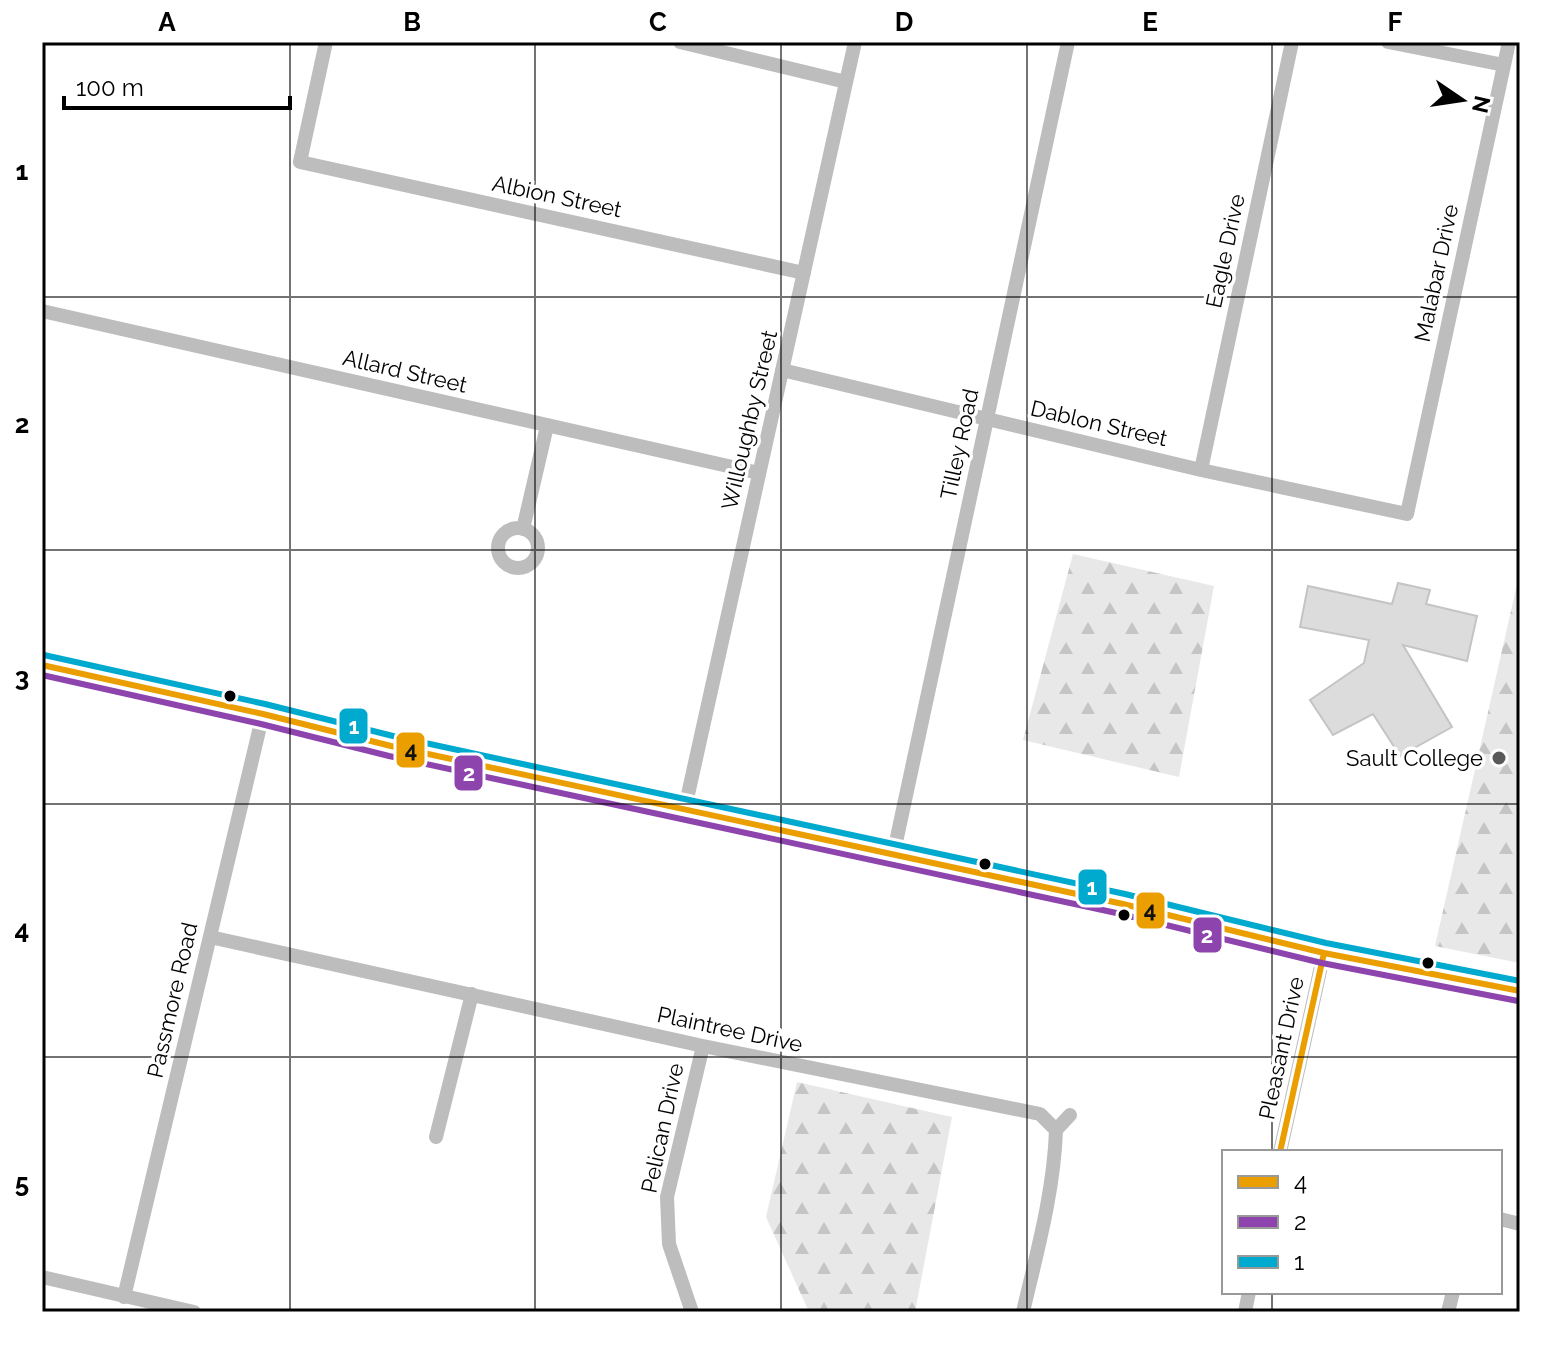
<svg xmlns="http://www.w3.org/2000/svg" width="1562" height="1354" viewBox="0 0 1562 1354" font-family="Raleway,sans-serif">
<defs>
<pattern id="forest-firs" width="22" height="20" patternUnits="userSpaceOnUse" patternTransform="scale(2)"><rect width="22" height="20" fill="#e8e8e8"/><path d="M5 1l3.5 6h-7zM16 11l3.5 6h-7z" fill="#c5c5c5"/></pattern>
</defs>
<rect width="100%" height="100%" fill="#fff"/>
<path fill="url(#forest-firs)" d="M1073,554l141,32 -35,191 -156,-37z
M1520,571v392l-85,-17z
M797,1082l155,35 -37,195h-106l-43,-95z"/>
<path fill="#dcdcdc" stroke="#c4c4c4" stroke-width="2" d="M1398,583l32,7 -4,14 51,12 -10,45 -64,-16 49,82 -52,29 -27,-42 -40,21 -23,-35 54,-37 5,-23 -69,-13 8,-41 84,18z"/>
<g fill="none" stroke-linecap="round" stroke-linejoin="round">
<path stroke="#bdbdbd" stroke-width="14" d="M326,42l-26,120 504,111
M680,42l166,40
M1388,42l116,23
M42,311l717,162
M782,370l419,100 206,44 102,-472
M1201,470l91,-428
M498 548a20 20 0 1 1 40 0a20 20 0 1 1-40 0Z
M523,529l24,-103
M685,808l170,-766
M893,856l175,-814
M210,937l493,109 337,68 16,16c-2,61 -19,122 -33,182
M1056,1130l14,-15
M436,1137l36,-143
M1280,1152l44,-199
M1500,1219l20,5
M42,1277l152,35
M124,1297l139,-583
M692,1312l-23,-68 -2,-47 36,-151
M1245,1312l4,-20
M1448,1312l5,-20"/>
<path stroke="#bfbfbf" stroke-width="20" d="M42,665l221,49 128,32 294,62 208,48 230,48 201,49 196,38"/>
<g stroke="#fff" stroke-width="12">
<path id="bus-1" d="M42,665l221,49 128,32 732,158 201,49 196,38
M1280,1152l44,-199"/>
</g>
<g stroke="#fff" stroke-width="12">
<path id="bus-2" d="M42,675l219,49 128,32 732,158 201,49 196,38"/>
</g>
<g stroke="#fff" stroke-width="12">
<path id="bus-3" d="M44,655l221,49 128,32 732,158 201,49 194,38"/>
</g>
<use href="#bus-1" stroke="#eb9e00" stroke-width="6"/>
<use href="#bus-2" stroke="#8e44ad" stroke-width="6"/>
<use href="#bus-3" stroke="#00a9ce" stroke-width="6"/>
</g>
<path fill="none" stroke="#000" stroke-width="2" stroke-opacity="0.55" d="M290,42v1270M535,42v1270M781,42v1270M1027,42v1270M1272,42v1110M42,297h1478M42,550h1478M42,804h1478M42,1057h1478M1272,1292v20"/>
<g fill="#000" stroke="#fff" stroke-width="3">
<circle cx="230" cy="696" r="7"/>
<circle cx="985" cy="864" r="7"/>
<circle cx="1124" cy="915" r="7"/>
<circle cx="1428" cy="963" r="7"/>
</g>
<circle fill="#595959" stroke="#fff" stroke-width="3" cx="1499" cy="758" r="8"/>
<g text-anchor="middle" stroke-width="7" stroke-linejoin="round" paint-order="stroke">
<g font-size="22" fill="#000" stroke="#fff">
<text transform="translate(557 196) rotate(12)" y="8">Albion Street</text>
<text transform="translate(1225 251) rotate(-78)" y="8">Eagle Drive</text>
<text transform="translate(1436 273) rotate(-78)" y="8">Malabar Drive</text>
<text transform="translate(405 371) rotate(13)" y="8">Allard Street</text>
<text transform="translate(749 420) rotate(-77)" y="8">Willoughby Street</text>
<text transform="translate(1099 423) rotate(13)" y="8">Dablon Street</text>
<text transform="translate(959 444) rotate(-78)" y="8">Tilley Road</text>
<text transform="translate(172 1000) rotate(-77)" y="8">Passmore Road</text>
<text transform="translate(730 1029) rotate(12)" y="8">Plaintree Drive</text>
<text transform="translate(1281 1048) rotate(-78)" y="8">Pleasant Drive</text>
<text transform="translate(662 1128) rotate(-78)" y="8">Pelican Drive</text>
</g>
<g font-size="22" fill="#000" stroke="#fff" text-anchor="end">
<text x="1483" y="766">Sault College</text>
</g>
</g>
<g stroke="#fff" stroke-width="3">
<rect x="338" y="707" width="31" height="38" rx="8" fill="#00a9ce"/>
<rect x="395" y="731" width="31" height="38" rx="8" fill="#eb9e00"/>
<rect x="453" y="754" width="31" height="38" rx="8" fill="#8e44ad"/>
<rect x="1077" y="868" width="31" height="38" rx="8" fill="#00a9ce"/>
<rect x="1135" y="891" width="31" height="39" rx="8" fill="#eb9e00"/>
<rect x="1192" y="916" width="31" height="38" rx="8" fill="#8e44ad"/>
</g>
<g font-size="22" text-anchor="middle" font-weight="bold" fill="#fff">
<text x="354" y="734">1</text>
<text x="469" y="781">2</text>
<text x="1092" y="895">1</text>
<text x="1207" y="943">2</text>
</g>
<g font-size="22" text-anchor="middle" font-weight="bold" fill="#111">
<text x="411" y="758">4</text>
<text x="1150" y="918">4</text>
</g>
<rect width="1562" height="1354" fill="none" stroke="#ffffff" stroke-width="88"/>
<rect x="1222" y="1150" width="280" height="144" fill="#ffffff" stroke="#999999" stroke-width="2"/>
<rect x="1238" y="1176" width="40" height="12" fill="#eb9e00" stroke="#999999" stroke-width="2"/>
<text x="1294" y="1190" font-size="24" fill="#000000">4</text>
<rect x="1238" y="1216" width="40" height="12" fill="#8e44ad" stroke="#999999" stroke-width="2"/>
<text x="1294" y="1230" font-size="24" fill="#000000">2</text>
<rect x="1238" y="1256" width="40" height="12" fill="#00a9ce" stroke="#999999" stroke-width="2"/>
<text x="1294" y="1270" font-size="24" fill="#000000">1</text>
<g transform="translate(1462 100) rotate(103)" stroke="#ffffff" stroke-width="6" paint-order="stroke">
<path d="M0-6L14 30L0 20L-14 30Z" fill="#000000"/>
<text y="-12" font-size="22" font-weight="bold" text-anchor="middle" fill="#000000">N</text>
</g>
<path d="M64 96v12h226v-12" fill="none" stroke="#000000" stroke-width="4"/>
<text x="76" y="96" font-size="24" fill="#000000" stroke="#ffffff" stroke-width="6" paint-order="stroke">100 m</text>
<rect x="44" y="44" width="1474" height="1266" fill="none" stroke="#000" stroke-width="3"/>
<g font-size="26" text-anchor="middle" font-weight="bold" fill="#000">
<text x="167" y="31">A</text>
<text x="412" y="31">B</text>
<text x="658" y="31">C</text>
<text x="904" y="31">D</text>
<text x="1150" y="31">E</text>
<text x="1395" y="31">F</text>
<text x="22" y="180">1</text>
<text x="22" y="433">2</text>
<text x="22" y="686">3</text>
<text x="22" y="939">4</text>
<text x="22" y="1192">5</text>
</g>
</svg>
